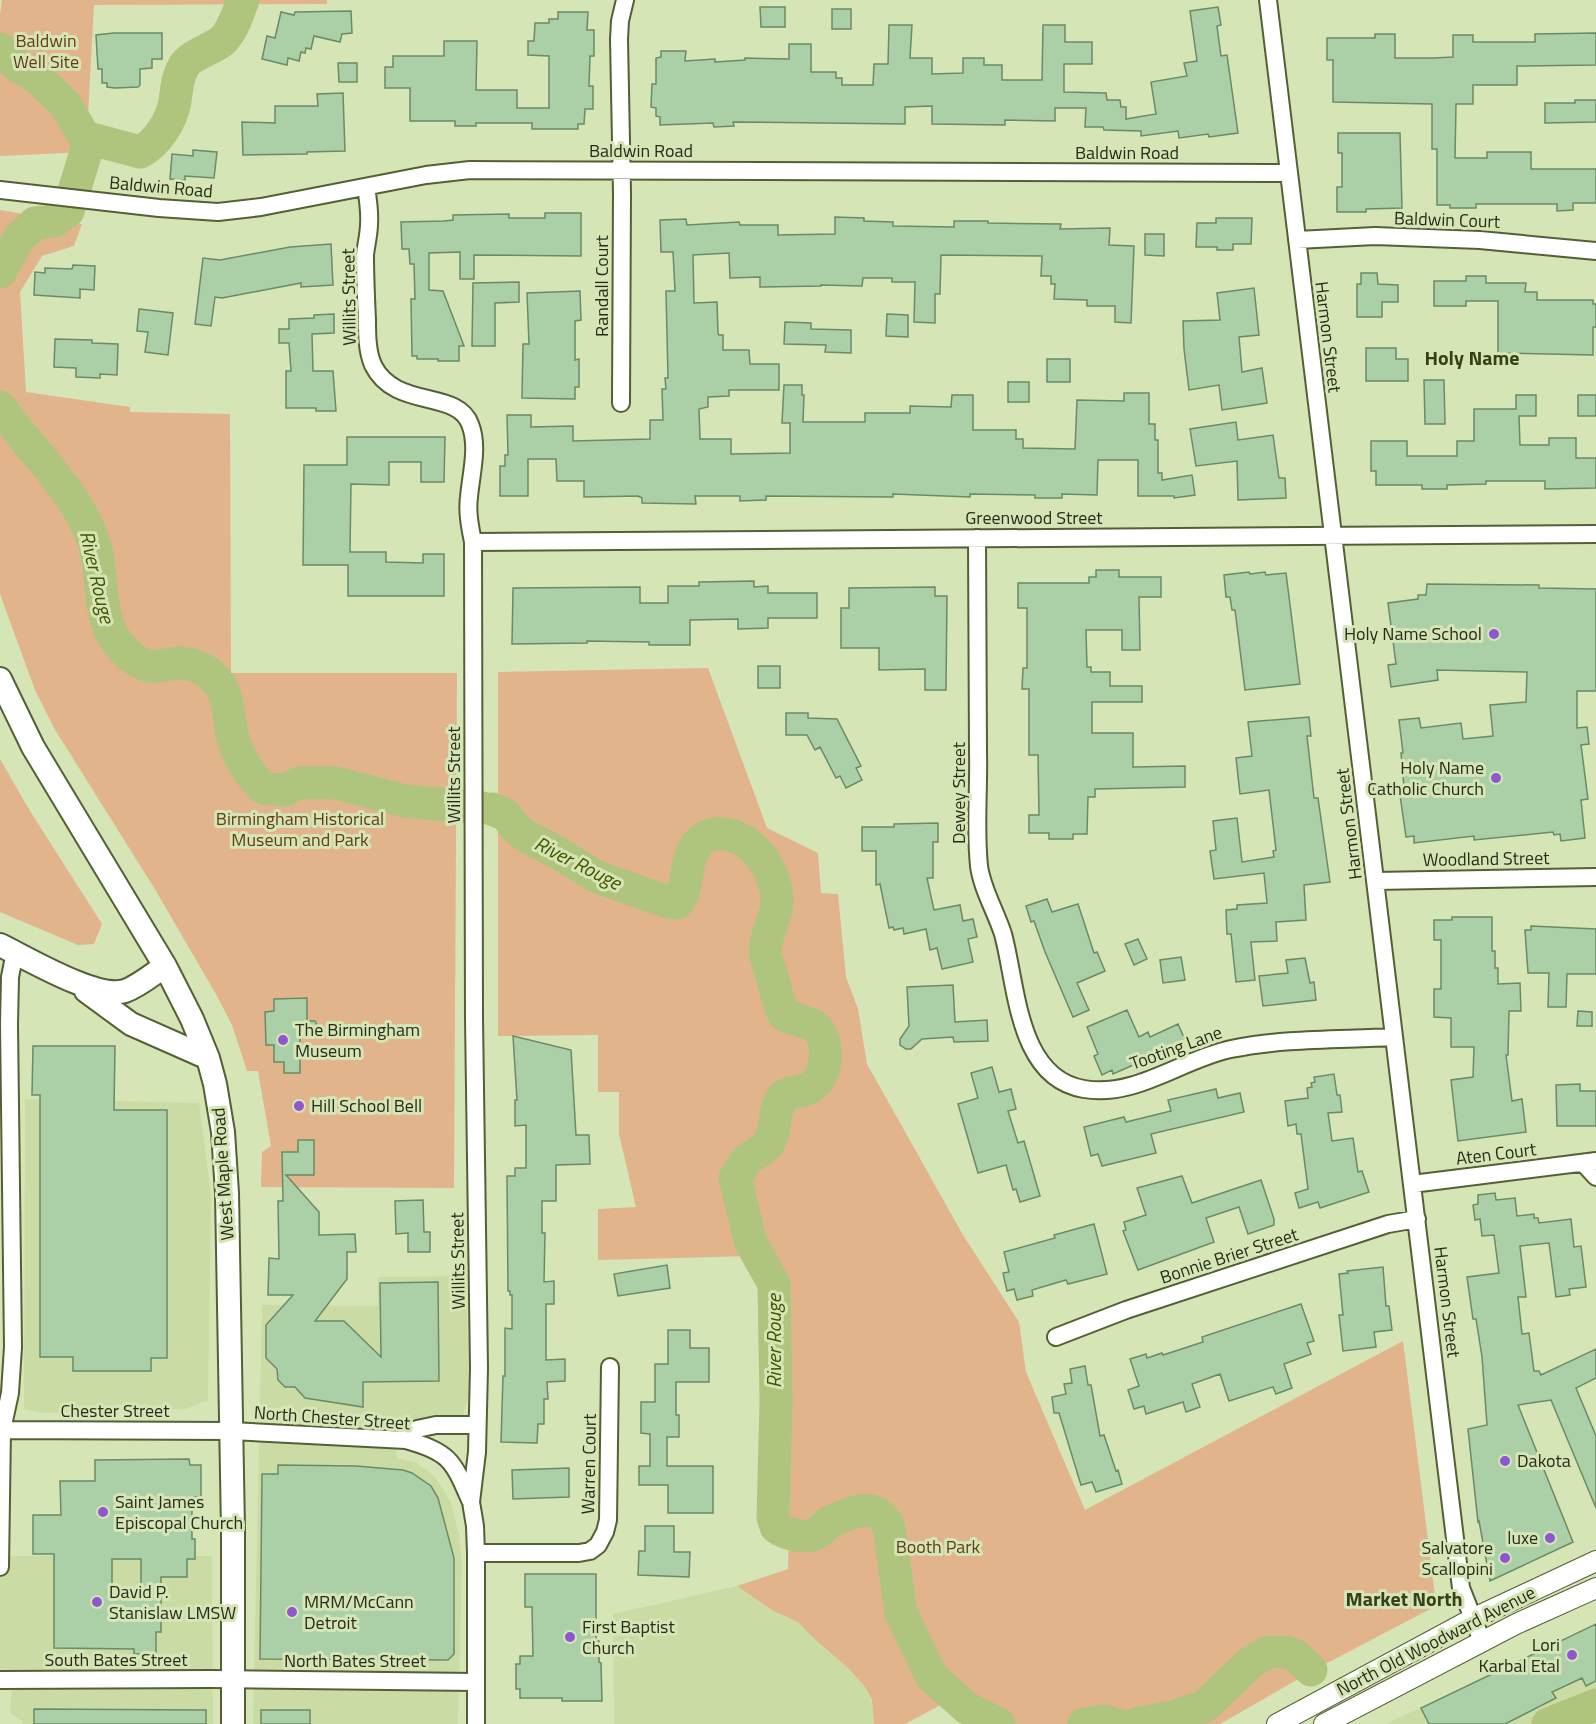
<svg xmlns="http://www.w3.org/2000/svg" width="1596" height="1724" viewBox="0 0 1596 1724" font-family="'Titillium Web',sans-serif">
<rect width="100%" height="100%" fill="#d6e5b5"/>
<path fill="#cadca4" d="M25,1099l174,4 12,92 -3,205 -22,9 -143,4 -19,-4z
M466,1276l3,110 -1,12 -5,17 -10,3 -57,2 1,38 18,4 18,13 12,17 6,11 8,31 3,30 -4,160h-205l9,-419 116,1v-29z
M0,1556h212l1,168h-191v-3l-12,-8 3,-43 -13,-1z
M737,1586l36,25 25,11 13,14 38,33 17,19 6,13 2,23h-260l-1,-110z
M1596,1624v82l-51,18h-159z"/>
<path fill="#e2b48c" d="M2,0h325v4l-233,1 -8,147 -86,4v-141z
M0,210l82,14 -8,22 -32,10 -22,36 6,100 104,15v5l100,2 1,259h226l-3,515 -193,-1 1,-35 9,-6 -13,-75h-11l-15,-46 -15,-29 -61,-105 -102,-163 -19,-38 -35,-96z
M708,668l59,160 51,25 3,40 17,1 8,83 12,32 9,55 96,171 56,87 7,50 59,138 318,-169 33,263 -4,4 -116,61 -96,55h-233l-35,-25 -47,25h-31l-2,-24 -6,-12 -17,-19 -38,-33 -13,-14 -25,-11 -36,-25 51,-17 2,-76 -27,-23 24,-119 -34,-95 -155,4v-51l38,-2 -17,-73v-42h-21v-57l-100,1v-364z
M0,759l30,52 72,113 -8,20 -16,1 -78,-33z"/>
<g fill="none" stroke-linecap="round" stroke-linejoin="round">
<path stroke="#afc57e" stroke-width="33" d="M0,49l16,16 23,14 26,25 16,27 5,10v11l-18,59 -14,10 -19,2 -16,15 -19,34
M84,137l56,15c17,-8 32,-32 35,-51 2,-13 2,-24 9,-35 5,-10 28,-17 38,-25 11,-10 16,-28 21,-41
M0,407c30,43 73,80 92,130 13,32 4,79 25,105 8,10 20,22 33,24 9,1 18,-2 27,-3 18,0 33,8 43,22 9,13 8,29 11,44 3,21 17,45 32,59l21,2 15,-7h37l69,18 77,7
M492,809l14,6 10,13 11,9 26,13 44,27 71,25 9,1c14,-17 6,-43 21,-60 16,-19 47,-6 60,10 9,10 15,23 18,37 5,24 -11,40 -11,63 1,6 3,11 5,17 5,15 7,30 14,45 7,3 25,8 30,11 17,12 14,51 -3,61 -8,6 -21,4 -26,8 -13,13 -7,32 -16,47 -4,8 -14,11 -21,17 -5,5 -8,13 -13,19l16,65 23,41 2,118 -3,115 3,10c10,7 25,11 37,8 7,-2 12,-11 19,-14 20,-9 45,-21 57,6l12,86 26,54 5,10 35,31 32,16
M1084,1724l21,-3 10,3
M1136,1724l40,-8 29,-10 46,-44 17,-10h17l10,3 16,15
M1548,1724l48,-19"/>
</g>
<path fill="#abcfa7" stroke="#6a8b66" stroke-width="1.5" fill-rule="evenodd" d="M760,7h25v20h-24z
M1218,7l3,18 -4,1 4,30 6,-1 11,78 -29,4 -1,-3 -29,4 -1,-7 -37,5v-5l-37,-1 -1,-3h-18l1,-19h-31v13l-50,-1v5l-73,-1v-18l-27,1v17l-172,-2 1,4 -20,1 -1,-4 -53,2v-8l-4,-1v-8l-5,-1 1,-23h4v-26l5,-1v-6h25l-1,10 30,-2v3l30,-2v-2l44,1v-15h22v28h25v6h6v7h31l1,-21h14l1,-39h23l-2,33h22v16l31,-1v-15h21v7h18v15h40l1,-55h22v17h27v22h-28v28l42,1 1,7h13l1,7h5v12l30,-5 -5,-32 36,-6 -3,-13 13,-2 -7,-50z
M832,9h19v20h-19z
M351,11l1,22 -10,1 -2,8 -26,-6 -3,13 -5,-1 -1,5 -4,-1 -2,9 -11,-3 -1,7 -25,-6 5,-23 8,2 6,-26 13,3 1,-3z
M558,12h30l-1,18h7v26h-4l-1,30h4v23h-8l-1,15h-6v5h-46v-6h-56v3h-21v-5h-45v-33h-25v-21h8v-11h51v-15h33l-1,49h41v18h32v-52l-21,-1v-14h6l1,-18h14v-4h9z
M114,33h48v26h-10v9l-12,1v16l-2,2 -23,1 -8,-1v-4h-5v-14h-4l-2,-34z
M1596,33v32l-79,1v19h-44v19h-17l-1,54h32v-6h44v17h65v34h-23v7l-16,1v-7h-81v4h-26v-3h-13v-56h-5v-45l-99,-2v-42h-6v-22h48v-4h20v24h39l19,-1v-22h20v7h62v-8z
M338,63h19v19h-18z
M343,93l2,58 -38,1v2l-64,1 -1,-33 33,1v-17h43l-1,-12z
M1575,100h21v22l-51,1v-20h30z
M1338,133h62l2,75 -36,1v3h-29v-25h5v-34h-4z
M193,150l24,2 -3,26 -29,-2v4l-15,-1 2,-25 21,2z
M545,213h36v43l-107,-1v24h-14v-27l-31,1v37l14,1 21,55h-5v15h-21v-2h-21v-3h-5l-1,-57h4l-1,-35h-4l-1,-15h-7l-1,-27 43,-1 9,-1v-5l56,-1v4h36z
M835,217l29,1v3l29,1v4l61,1v-6h34v2l73,1 -1,5 50,-1 -1,17 25,1 -3,77 -16,-1v-16h-28v-6l-33,-1 1,-15h-4v-8h-10l1,-20 -101,-1 -1,39h-5v29l-21,-1 1,-40h-23v-4h-29l-1,8 -41,-1v1l-61,1v-10l-30,1 -1,-25 -36,2 1,48 23,-1 1,31 1,2h4v15h26l1,14h29v26h-50v6l-21,1v10l-9,2 1,30h31v15l59,-1v-30h-8l2,-38h18v10h2l-1,27h62v-9h45v-7l41,1 1,-12h21v35h43v9h7v9l52,1 2,-49 47,1v-8h25v31h6v16h3v33h4v7l30,-5 3,20 -21,3v-2h-36v-36h-40l-1,35 -35,-1v4h-27v-3l-65,-1v3l-77,-3v3l-127,-1v4l-26,1v-5h-45l1,8 -54,-1v-5l-4,-2 -54,1v-16h-27l-1,-22h-28v37h-28v-30h5v-11h3l-1,-40h24v12l42,-1v15l77,-2v-19h13l-1,-31h4l-1,-11h3l-2,-87h9l-2,-39h-12l-1,-32 26,-1 1,6 52,-3 1,3h38v10l57,-1z
M1216,218h36l-1,26h-18v6h-16v-3h-21l1,-24h19z
M1145,234h19v22l-19,-1z
M331,244l2,41 -32,2v-4l-79,15 -7,-1 -4,29 -16,-2 8,-66 17,2 70,-13z
M73,265l22,1 -1,24 -14,-1v9l-46,-3 1,-23 10,1v-5l27,1z
M1361,273h16l1,11 20,1v17h-16v15h-25v-33h4z
M1466,276h20v7h40l-1,9h12v8h56v4h3v23h-3v28l-95,-2v-52h-32v5h-32v-25h32z
M519,282v20l-24,1v43h-23l1,-63z
M1254,288l5,47 -20,2 3,35 20,-4 5,35 -45,7 -3,-25 -30,5 -5,-41 -1,-28 37,-1 -3,-27z
M580,291l1,29 -6,1v39l4,-1v28h-4v12l-53,-1 1,-54h6l-2,-51z
M139,309l34,4 -5,42 -23,-3 3,-20 -11,-1z
M334,314v19l-22,1 1,37h20l3,40h-20v-3h-30v-37h5l-2,-28h-10v-14h10v-10l25,-1v-3z
M887,314l21,1v22l-22,-1z
M785,322l26,1v6l40,1v23l-26,-1 1,-7 -42,-1z
M55,339l37,1v3l26,1 -1,31 -17,-1v4l-24,-1v-9l-22,-1z
M1366,348h30v11h12v22h-42z
M1047,359h23v23h-23z
M1424,380h20l1,44h-20z
M1008,382h21v20h-21z
M1516,395h20v21h-17l1,29h29v-7h27v20h20v30l-51,1v-8h-59v3l-39,1v4h-25v-4h-46v-14h-5v-30h36v15h50v-15h17v-32h42z
M1578,395h18v21h-18z
M1236,422l2,18 35,-5 6,43h6l1,20 -48,2 -1,-39 -41,5 -6,-37z
M347,437h98l-1,45h-23v-20h-32v23l-38,-1 -1,68h36v10l37,1v-9h21v42h-96v-31h-45l1,-100h43z
M1096,570h23v7h42v20h-22l1,53h-18v-20h-36l1,37h4v5h19v14h32v16h-50v31h41v34l52,-1v21l-90,2v8h-7l-1,37h-14v5h-24v-6h-20v-18h10l-1,-60h-9v-66h-7l1,-21h4v-60h-9v-25h71v-6h7z
M1249,572l1,2 15,-2 1,3 20,-2 14,111 -55,6 -10,-80h-3l-2,-13h-4l-2,-22z
M754,581v6l14,-1v7h49v25h-49v10l-30,1v-10l-48,1v25h-41v-3l-62,-1v2l-75,1 1,-56 127,-1v16h28v-17h31v-4z
M1427,584l112,1v3l57,1v102h-19v37l10,-1 2,17 -8,1 7,54 -7,1 4,38 -24,3 -1,-7 -6,1 -1,-3 -79,8v-4l-60,7v-7l-8,1 -7,-49 5,-1 -3,-34h2l-4,-33 20,-2 2,10 40,-5 2,16 30,-3 -3,-31 36,-3 1,-30 -90,-2 1,10 -47,7 -3,-22 8,-1 -8,-61 30,-4v-4h8z
M935,587v9h12l-1,94h-21v-21l-46,1v-22h-38v-40h8v-20z
M758,666h22v22h-22z
M786,713h22v5l29,1 24,47 -5,2 6,12 -16,8 -6,-12 -4,2 -16,-31 -5,3 -8,-15h-21z
M1309,717l2,19h-4l7,62h4l12,84 -26,3 2,35 -30,2 1,19 -26,1 4,38 -19,2 -5,-48h-4l-1,-24 11,-1v-4l30,-2 -3,-30 -50,6 -4,-28 6,-1 -3,-29 24,-3 5,44 32,-5 -1,-6 3,-1 -7,-60 -29,4 -4,-36 16,-2 -4,-34z
M938,823v19h-5v36h-6l7,32 26,-5 3,16 10,-2 4,18 -9,2 5,23 -31,7 -5,-21 -7,2 -4,-21 -22,5 -1,-6 -9,2 -1,-3 -4,1 -9,-44 -4,1v-34h-14v-24h32v-3z
M1047,899l5,13 26,-8 16,49 3,-1 8,19 -28,12 12,27 -16,7 -28,-65 -11,-31 -3,1 -5,-16z
M1452,917h40v34h3v17h3v16l22,-1 1,28h-12l-1,44h-2l6,46 10,-2 4,33 -68,9 -7,-61 22,-3 1,-30h-23v-29l-17,-1v-28h7v-49h-7v-20h18z
M1531,926l65,3v45h-29l-1,33h-18l1,-34h-21l-3,-43h6z
M1138,939l9,20 -13,6 -9,-21z
M1181,957l4,23 -22,3 -3,-23z
M1305,958l5,25 4,-1 2,18 -53,6 -4,-30 29,-3 -2,-13z
M953,985l2,37 32,-2 1,21 -34,1 -1,-5 -31,2 -11,10h-5l-6,-4v-6l9,-13 -2,-39z
M307,998v23h8l7,14h-22v38h-16v-11h-10v-17h-8l-1,-33 9,-1v-12z
M1127,1010l12,27 9,-5 2,5 28,-13 8,18 -73,32 -1,-4 -10,5 -8,-19 4,-2 -11,-27z
M1578,1011l14,1v14h-15z
M513,1036l58,14 5,85h13l1,29 -34,1v36h-14v32h3l-1,49 10,-1v23h-8v56l19,-1v22l-18,1 1,17h-4v25h-6l-1,19 -36,-1 2,-66h2v-48l7,1v-34h-2v-4h-2l-1,-115h8v-8h11v-43l-11,1v-26h2z
M33,1046h82l-1,64h53v248h-16v13h-78v-14h-33v-262h-8z
M992,1067l7,25 12,-3 5,20 -8,2 10,32 6,-2 16,55 -20,6 -4,-13 -3,1 -7,-25 -28,8 -20,-69 20,-6 -7,-25z
M1334,1074l3,21h3l2,17 -14,1 4,28 21,-3 5,34 4,-1 7,21 -49,16 -2,-6 -19,6 -4,-15 13,-4 -7,-55h-4l-1,-10 -8,2 -3,-25 23,-3 -1,-10 5,-1 -1,-4 4,-1 -1,-5z
M1580,1084v7h16v35h-39l-1,-41z
M1216,1089l2,9 22,-5 4,19 -93,22 5,19 -54,13 -4,-12 -7,2 -7,-29 40,-10 2,5 45,-11 -3,-11z
M298,1140h16v35h-28l33,37v23l36,-1 1,18h-9v27l-32,42h29l37,36 -1,-74 58,-1 1,99 -76,1v25l-58,-9 -10,-11h-10l-7,-7 -1,-11 -11,-11v-33l27,-30h-25l1,-37 10,1 -1,-58h5l-1,-49h16z
M1182,1176l10,27 69,-23 13,39v6l-26,9 -9,-27 -33,11 8,24 -76,28 -15,-39 3,-1 -2,-8 22,-7 -9,-27z
M1495,1193l1,7 19,-2 2,18 17,-2v4h4l1,5 32,-4 3,28 7,-1 5,41 -17,2 1,6 -14,2 -7,-54 -29,3 6,51h-8l4,37 7,-1 5,38h5l2,4 55,-26v29l-20,10 20,48v72l-45,-108 -33,5 55,137 -83,39 -11,-60 -1,1 -10,-93 19,-4 -5,-68 -6,-38h-3l-6,-42 32,-4 -5,-38 -12,1 -2,-17 -5,1 -2,-15 5,-1v-9z
M423,1200l1,32h6v20h-22v-19l-12,1 -1,-33z
M1094,1224l13,50 -39,10 -2,-4 -34,10 1,6 -16,4 -3,-11 -7,2 -4,-18 6,-1 -5,-20 51,-14 -1,-3z
M667,1265l3,23 -52,8 -4,-22z
M1383,1267l3,39h3l3,24 -18,2 2,15 -33,4 -4,-36h4l-4,-41 9,-1 -1,-2z
M1301,1304l13,37 -7,2 4,11 -27,10 8,24 -16,6 -3,-7 -44,14 -9,-27 -28,10 8,23 -14,5 -3,-10 -37,12 -2,-8 -10,3 -6,-19 11,-4 -9,-27 16,-5 1,4 15,-5 1,2 40,-13 -1,-5z
M668,1330h22v18h19v34h-33v33h3v22h-12v29h46v47h-45v-28h-29v-19h11v-32l-9,-1v-31h14v-38h13z
M1085,1366l3,19h3l9,51 4,-1 12,36 2,-1 4,14 -26,8 -4,-10 -11,3 -22,-72h-5l-2,-16 14,-3 -2,-10 8,-1 -2,-14z
M189,1459l1,6h11v32h-9v42h3v20h-8v18h-26v55h-5v22h-22v-5l-80,-1v-94h-21v-39h28l-1,-34h35v-21zM112,1559h29v29h-29z
M278,1465l78,1 47,4 9,3 19,13 7,12 16,60v96l-6,6 -188,-1 2,-185h16z
M569,1468v29l-56,2 -1,-29z
M645,1526h29v26h16l-1,25 -51,-2 1,-24h6z
M525,1574h71v67h3v21l2,1 1,38h-40v-3h-42v-9h-4v-25h4v-8h13l-1,-49h-7z
M1596,1624v57l-10,5 -4,-8 -30,14 4,6 -51,26h-76l-8,-16z
M34,1709l172,1v14h-172z
M261,1710h49v14h-49z"/>
<g fill="none" stroke-linecap="round" stroke-linejoin="round">
<g stroke="#536035" stroke-width="20">
<path id="minor" d="M1268,0l193,1588 21,53
M366,187c2,12 4,24 3,37 0,10 -3,21 -4,31 0,22 1,43 2,65 0,14 0,31 6,45 22,45 84,24 97,59 9,22 1,50 -1,73 -2,15 1,30 4,45l1,476 5,350 -2,84 -6,50 4,24 1,27v171
M0,190l159,18 59,4 43,-5 165,-32 44,-5 817,3
M1297,240l78,-4 105,4 116,11
M621,403l1,-210 -3,-154 1,-18 5,-21
M977,538c0,72 1,143 1,214 1,38 -3,76 1,114 3,23 17,46 24,68 14,51 14,144 81,155 52,9 98,-30 147,-40 54,-11 109,-9 163,-12
M473,542l1123,-8
M1375,881l221,-4
M1584,1164l12,13
M1412,1184l184,-23
M1056,1337l70,-27 262,-86 29,-5
M0,1430l231,1 175,9c44,12 47,21 64,60
M406,1440l11,-11 19,-4h40
M476,1553h103l11,-2 8,-6 7,-13 3,-12 2,-153
M0,1567l2,-137 8,-37 3,-46 -4,-323 1,-47 5,-25
M0,1680l210,-1 266,3"/>
</g>
<g stroke="#536035" stroke-width="22">
<path id="tertiary" d="M1277,1724l195,-105 124,-58
M1324,1724l192,-100 80,-36"/>
</g>
<g stroke="#536035" stroke-width="26">
<path id="secondary" d="M0,679l33,68 132,219 27,53 16,39 7,26 8,48 4,61 6,337v194
M0,945c27,13 97,55 125,46 14,-5 28,-17 40,-25
M86,991l45,33 77,34"/>
</g>
<use href="#minor" stroke="#fff" stroke-width="16"/>
<use href="#tertiary" stroke="#fff" stroke-width="20"/>
<use href="#secondary" stroke="#fff" stroke-width="22"/>
</g>
<g fill="#8e57cf" stroke="#d6e5b5" stroke-width="2">
<circle cx="1494" cy="634" r="6"/>
<circle cx="1496" cy="778" r="6"/>
<circle cx="283" cy="1040" r="6"/>
<circle cx="299" cy="1106" r="6"/>
<circle cx="1505" cy="1461" r="6"/>
<circle cx="103" cy="1512" r="6"/>
<circle cx="1550" cy="1538" r="6"/>
<circle cx="1505" cy="1558" r="6"/>
<circle cx="97" cy="1602" r="6"/>
<circle cx="292" cy="1612" r="6"/>
<circle cx="570" cy="1637" r="6"/>
<circle cx="1572" cy="1655" r="6"/>
</g>
<g text-anchor="middle" stroke-width="6" stroke-linejoin="round" paint-order="stroke">
<g font-size="18" fill="#633c15" stroke="#d6e5b5">
<text x="46" y="47">Baldwin<tspan x="46" dy="21">Well Site</tspan></text>
<text x="300" y="825">Birmingham Historical<tspan x="300" dy="21">Museum and Park</tspan></text>
<text x="938" y="1553">Booth Park</text>
</g>
<g font-size="18" fill="#272c1a" stroke="#d6e5b5">
<text x="641" y="157">Baldwin Road</text>
<text x="1127" y="159">Baldwin Road</text>
<text transform="translate(161 187) rotate(5)" y="6">Baldwin Road</text>
<text transform="translate(1447 220) rotate(2)" y="6">Baldwin Court</text>
<text transform="translate(602 286) rotate(-90)" y="6">Randall Court</text>
<text transform="translate(349 297) rotate(-91)" y="6">Willits Street</text>
<text transform="translate(1328 337) rotate(83)" y="6">Harmon Street</text>
<text x="1034" y="524">Greenwood Street</text>
<text transform="translate(454 775) rotate(-90)" y="6">Willits Street</text>
<text transform="translate(959 793) rotate(-90)" y="6">Dewey Street</text>
<text transform="translate(1349 824) rotate(-97)" y="6">Harmon Street</text>
<text transform="translate(1486 859) rotate(-1)" y="6">Woodland Street</text>
<text transform="translate(1176 1048) rotate(-20)" y="6">Tooting Lane</text>
<text transform="translate(1496 1154) rotate(-7)" y="6">Aten Court</text>
<text transform="translate(223 1174) rotate(-94)" y="6">West Maple Road</text>
<text transform="translate(1229 1256) rotate(-18)" y="6">Bonnie Brier Street</text>
<text transform="translate(458 1261) rotate(-91)" y="6">Willits Street</text>
<text transform="translate(1447 1302) rotate(83)" y="6">Harmon Street</text>
<text x="115" y="1417">Chester Street</text>
<text transform="translate(332 1418) rotate(4)" y="6">North Chester Street</text>
<text transform="translate(589 1464) rotate(-89)" y="6">Warren Court</text>
<text transform="translate(1436 1641) rotate(-27)" y="6">North Old Woodward Avenue</text>
<text x="116" y="1666">South Bates Street</text>
<text x="355" y="1667">North Bates Street</text>
</g>
<g font-size="18" fill="#272c1a" stroke="#d6e5b5" text-anchor="start">
<text x="1482" y="640" text-anchor="end">Holy Name School</text>
<text x="1484" y="774" text-anchor="end">Holy Name<tspan x="1484" dy="21">Catholic Church</tspan></text>
<text x="295" y="1036">The Birmingham<tspan x="295" dy="21">Museum</tspan></text>
<text x="311" y="1112">Hill School Bell</text>
<text x="1517" y="1467">Dakota</text>
<text x="115" y="1508">Saint James<tspan x="115" dy="21">Episcopal Church</tspan></text>
<text x="1538" y="1544" text-anchor="end">luxe</text>
<text x="1493" y="1554" text-anchor="end">Salvatore<tspan x="1493" dy="21">Scallopini</tspan></text>
<text x="109" y="1598">David P.<tspan x="109" dy="21">Stanislaw LMSW</tspan></text>
<text x="304" y="1608">MRM/McCann<tspan x="304" dy="21">Detroit</tspan></text>
<text x="582" y="1633">First Baptist<tspan x="582" dy="21">Church</tspan></text>
<text x="1560" y="1651" text-anchor="end">Lori<tspan x="1560" dy="21">Karbal Etal</tspan></text>
</g>
<g font-size="20" font-weight="bold" fill="#364117" stroke="#d6e5b5">
<text x="1472" y="365">Holy Name</text>
<text x="1404" y="1606">Market North</text>
</g>
<g font-size="20" font-style="italic" fill="#435502" stroke="#d6e5b5">
<text transform="translate(97 577) rotate(77)" y="7">River Rouge</text>
<text transform="translate(578 863) rotate(27)" y="7">River Rouge</text>
<text transform="translate(774 1341) rotate(-90)" y="7">River Rouge</text>
</g>
</g>
</svg>
